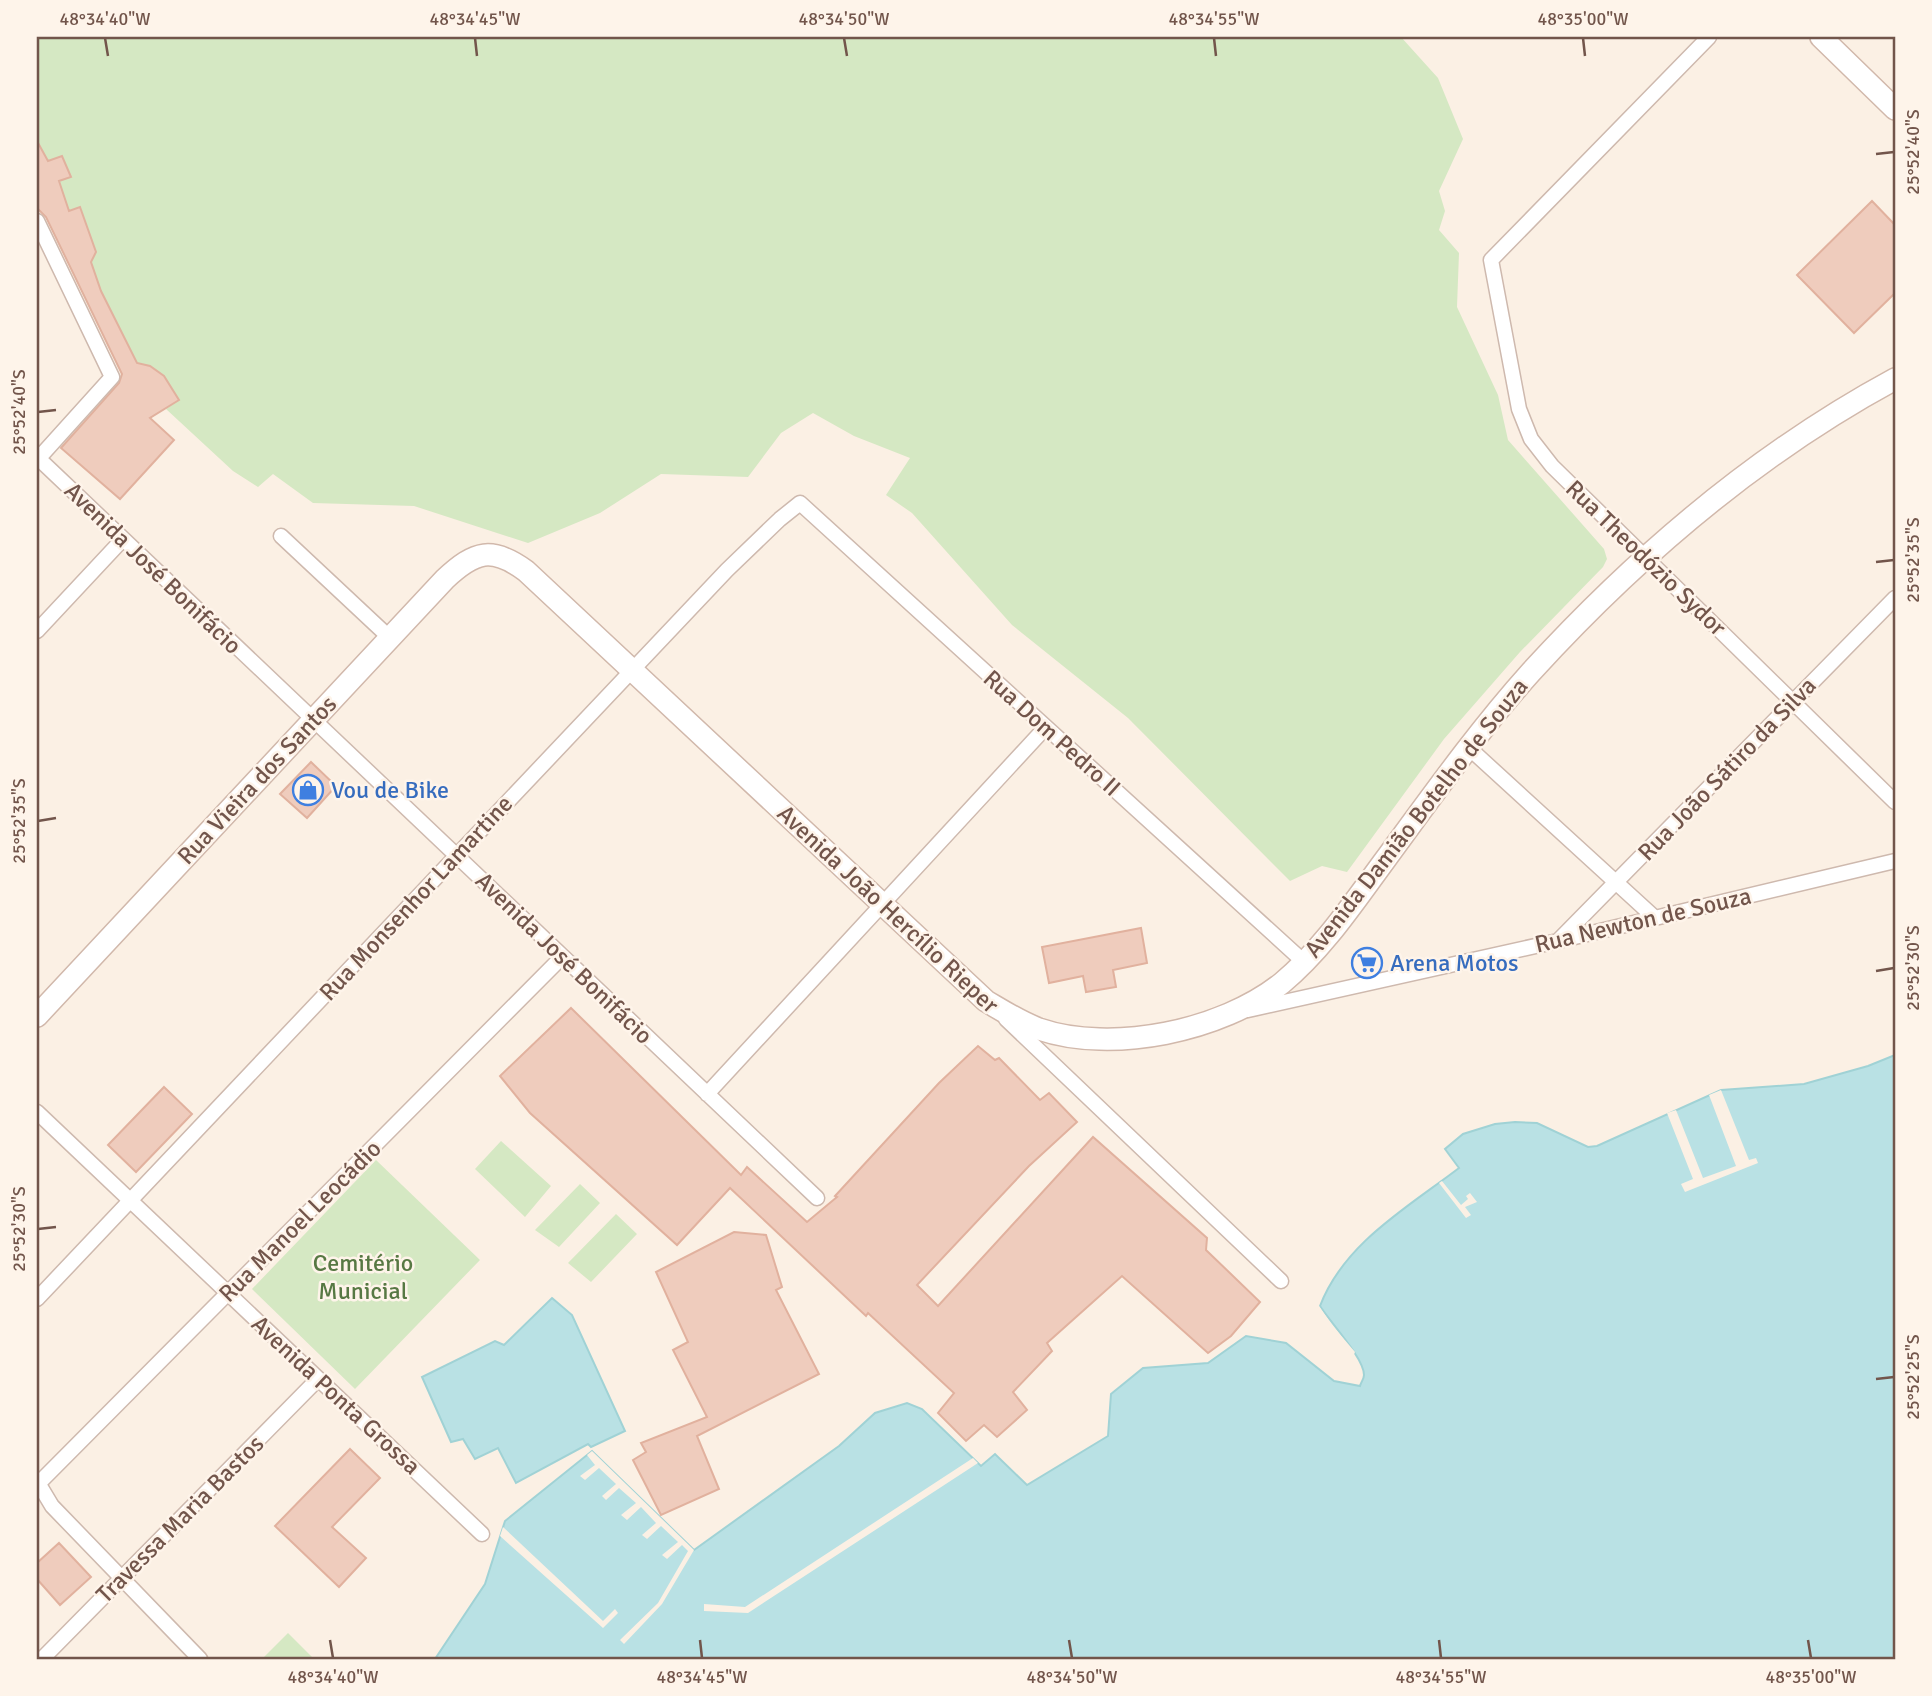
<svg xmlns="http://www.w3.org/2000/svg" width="1932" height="1696" viewBox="0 0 1932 1696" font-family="Signika,sans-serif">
<rect width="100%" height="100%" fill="#fbf0e4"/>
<path fill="#d5e8c3" d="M37,37h1364l37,41 25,61 -24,52 6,20 -6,19 20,23 -2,54 41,88 10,45 96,109 3,10 -4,8 -83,85 -76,87 -97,133 -25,-6 -32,15 -162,-163 -116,-93 -100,-112 -26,-18 24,-37 -56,-22 -41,-23 -32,20 -33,44 -87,-3 -61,39 -72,30 -114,-37 -101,-3 -40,-29 -15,13 -25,-16 -67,-62 13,-9c-12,-18 -20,-32 -42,-37l-36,-72 -10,-29 5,-11 -16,-44 -12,4 -9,-30 12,-5 -9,-20 -14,5 -11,-20z
M501,1141l50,45 -26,31 -50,-48z
M376,1160l104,100 -125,129 -103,-100z
M580,1184l20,19 -41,44 -24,-17z
M616,1214l21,20 -46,48 -23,-19z
M288,1633l26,26h-52z"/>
<path fill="#b9e1e4" stroke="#a0d2d5" stroke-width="2" d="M1895,1055v604h-1460l50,-75 20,-63 87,-70 102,99 145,-104 36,-33 32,-10 15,6 59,57 14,-12 32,31 81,-49 3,-42 32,-26 65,-5 38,-27 40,7 48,38 26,5c1,-4 4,-7 4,-11 0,-17 -34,-53 -44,-69 24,-63 88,-99 139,-138l-14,-19 18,-15 32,-10 20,-2 22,1 51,24 9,-1 124,-56 83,-6 64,-18z
M552,1298l20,17 53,116 -34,16 -3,-3 -72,39 -18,-35 -23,11 -12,-20 -12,3 -29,-65 73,-36 9,4z"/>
<path fill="#fbf0e4" d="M1721,1090l28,70 7,-2 2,5 -73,29 -4,-8 12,-5 -26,-66 9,-3 27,68 33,-12 -27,-71z
M1442,1181l19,24 7,-6 -2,-3 4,-3 7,9 -12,5 6,8 -5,3 -27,-35z
M1317,1303l15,22 23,27 -2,5 -24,-30 -12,-20z
M592,1451l102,99 -32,54 -38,40 -4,-4 38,-37 30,-52 -6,-6 -15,14 -5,-4 16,-13 -17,-16 -14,13 -5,-4 14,-12 -15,-16 -14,13 -6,-5 15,-12 -17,-15 -13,12 -4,-4 14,-12 -17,-16 -14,12 -5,-4 15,-11 -8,-10z
M973,1458l5,5 -230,150 -44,-2v-7l41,3z
M503,1527l100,94 12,-12 3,4 -15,15 -103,-92z"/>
<path fill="#efccbd" stroke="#e1b19e" stroke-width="2" d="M37,141l11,20 14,-5 9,21 -12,4 10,30 11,-4 16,45 -5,10 10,29 36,72 13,3 14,10 15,24 -29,18 24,22 -54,59 -59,-51 58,-65 3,-9 -76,-157 -9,-9z
M1872,201l23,24v68l-41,40 -57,-58z
M311,762l25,24 -29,32 -27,-24z
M1141,928l6,35 -34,7 3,17 -30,5 -3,-16 -34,7 -7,-36z
M571,1008l170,167 6,-8 60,55 30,-25 -2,-1 104,-113 39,-37 17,14 4,-2 41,42 9,-7 28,29 -48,44 -112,119 21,21 155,-169 114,101 -1,12 54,52 -29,34 -23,17 -86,-77 -75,67 5,8 -39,41 14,18 -30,27 -13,-12 -18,16 -28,-28 16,-20 -86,-80 -2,3 -136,-128 -53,57 -147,-132 -30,-37z
M164,1087l28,27 -56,58 -28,-27z
M734,1232l32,3 16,52 -6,3 43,84 -122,62 22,53 -58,26 -28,-55 13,-8 -5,-9 66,-26 -34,-67 15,-8 -32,-70z
M350,1449l30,29 -48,49 34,31 -27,29 -64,-61z
M59,1543l32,34 -31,28 -23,-26v-16z"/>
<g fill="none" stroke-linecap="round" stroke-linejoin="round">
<g stroke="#ceb9ae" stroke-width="17">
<path id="street" d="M1709,37l-218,223 28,149 12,30 21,27 343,336
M37,221l75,156 -74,82
M37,457l780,741
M281,536l109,102
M37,631l86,-92
M1468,747l187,171
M1558,941l337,-343
M1248,1010l310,-69 337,-80
M1006,1019l275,262
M707,1094l339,-367
M37,1112l445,422
M37,1299l690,-729 53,-51 20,-16 504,459
M37,1481l15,25 148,153
M37,1485l525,-528
M42,1659l276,-280"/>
</g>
<g stroke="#d1b8ab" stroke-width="24">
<path id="secondary" d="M1821,37l74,72
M37,1016l408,-437c30,-28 47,-33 81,-8l460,430c17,10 34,21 53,28 73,25 183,2 243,-46 41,-34 72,-81 103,-123 47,-64 93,-129 146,-188 105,-115 227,-219 364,-293"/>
</g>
<use href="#street" stroke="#fff" stroke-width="14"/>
<use href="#secondary" stroke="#fff" stroke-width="21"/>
</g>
<path fill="none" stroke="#72554b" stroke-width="2.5" d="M105,38l3,18M475,38l2,18M844,38l3,18M1214,38l2,18M1583,38l2,18M1876,154l18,-2M38,412l18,-2M1876,562l18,-2M38,821l18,-3M1876,971l18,-3M38,1229l18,-2M1876,1379l18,-2M330,1640l3,18M700,1640l2,18M1069,1640l3,18M1439,1640l2,18M1808,1640l3,18"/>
<defs>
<g id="shop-ring" transform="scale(1.575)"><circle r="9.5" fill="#fef4ea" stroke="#3f7fe0" stroke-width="1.5"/><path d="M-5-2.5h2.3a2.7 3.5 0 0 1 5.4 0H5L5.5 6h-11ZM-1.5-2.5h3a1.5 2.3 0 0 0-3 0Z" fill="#3f7fe0"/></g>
<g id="supermarket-ring" transform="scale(1.575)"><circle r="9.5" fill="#fef4ea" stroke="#3f7fe0" stroke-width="1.5"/><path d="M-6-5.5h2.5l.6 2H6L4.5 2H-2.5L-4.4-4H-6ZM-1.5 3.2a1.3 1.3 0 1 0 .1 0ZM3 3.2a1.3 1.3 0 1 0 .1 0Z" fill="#3f7fe0"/></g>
</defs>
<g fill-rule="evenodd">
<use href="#shop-ring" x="308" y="790"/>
<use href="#supermarket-ring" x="1367" y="963"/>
</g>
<g text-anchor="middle" stroke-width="5" stroke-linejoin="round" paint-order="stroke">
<g font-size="24" fill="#72554b" stroke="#fef4ea">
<text transform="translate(1646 558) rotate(44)" y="8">Rua Theodózio Sydor</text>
<text transform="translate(153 568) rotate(44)" y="8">Avenida José Bonifácio</text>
<text transform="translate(1052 733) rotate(42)" y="8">Rua Dom Pedro II</text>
<text transform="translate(1727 769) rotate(-46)" y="8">Rua João Sátiro da Silva</text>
<text transform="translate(257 780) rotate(-47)" y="8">Rua Vieira dos Santos</text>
<text transform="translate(1416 818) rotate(-52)" y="8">Avenida Damião Botelho de Souza</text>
<text transform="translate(416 898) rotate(-47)" y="8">Rua Monsenhor Lamartine</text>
<text transform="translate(888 909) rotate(43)" y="8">Avenida João Hercílio Rieper</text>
<text transform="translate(1643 920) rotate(-13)" y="8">Rua Newton de Souza</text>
<text transform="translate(564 958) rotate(44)" y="8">Avenida José Bonifácio</text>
<text transform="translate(300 1221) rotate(-45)" y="8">Rua Manoel Leocádio</text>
<text transform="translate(336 1395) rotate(43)" y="8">Avenida Ponta Grossa</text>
<text transform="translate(180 1519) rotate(-45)" y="8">Travessa Maria Bastos</text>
</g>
<g font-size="24" fill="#366cbe" stroke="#fef4ea" text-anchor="start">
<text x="331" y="798">Vou de Bike</text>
<text x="1390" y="971">Arena Motos</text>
</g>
<g font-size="24" fill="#577843" stroke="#fef4ea">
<text x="363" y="1271">Cemitério<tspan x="363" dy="28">Municial</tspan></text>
</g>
</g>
<rect width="1932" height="1696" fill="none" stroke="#fef4ea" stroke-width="77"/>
<rect x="38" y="38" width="1856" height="1620" fill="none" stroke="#72554b" stroke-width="2.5"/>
<g font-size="18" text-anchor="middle" fill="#72554b">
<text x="105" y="25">48°34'40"W</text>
<text x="475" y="25">48°34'45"W</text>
<text x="844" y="25">48°34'50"W</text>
<text x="1214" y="25">48°34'55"W</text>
<text x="1583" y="25">48°35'00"W</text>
<text transform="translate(1913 152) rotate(-90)" y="6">25°52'40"S</text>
<text transform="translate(19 412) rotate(-90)" y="6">25°52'40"S</text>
<text transform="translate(1913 560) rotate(-90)" y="6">25°52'35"S</text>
<text transform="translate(19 821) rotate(-90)" y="6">25°52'35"S</text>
<text transform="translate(1913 968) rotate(-90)" y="6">25°52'30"S</text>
<text transform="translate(19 1229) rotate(-90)" y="6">25°52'30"S</text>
<text transform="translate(1913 1377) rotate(-90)" y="6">25°52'25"S</text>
<text x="333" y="1683">48°34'40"W</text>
<text x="702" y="1683">48°34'45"W</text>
<text x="1072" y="1683">48°34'50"W</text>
<text x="1441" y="1683">48°34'55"W</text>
<text x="1811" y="1683">48°35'00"W</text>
</g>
</svg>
